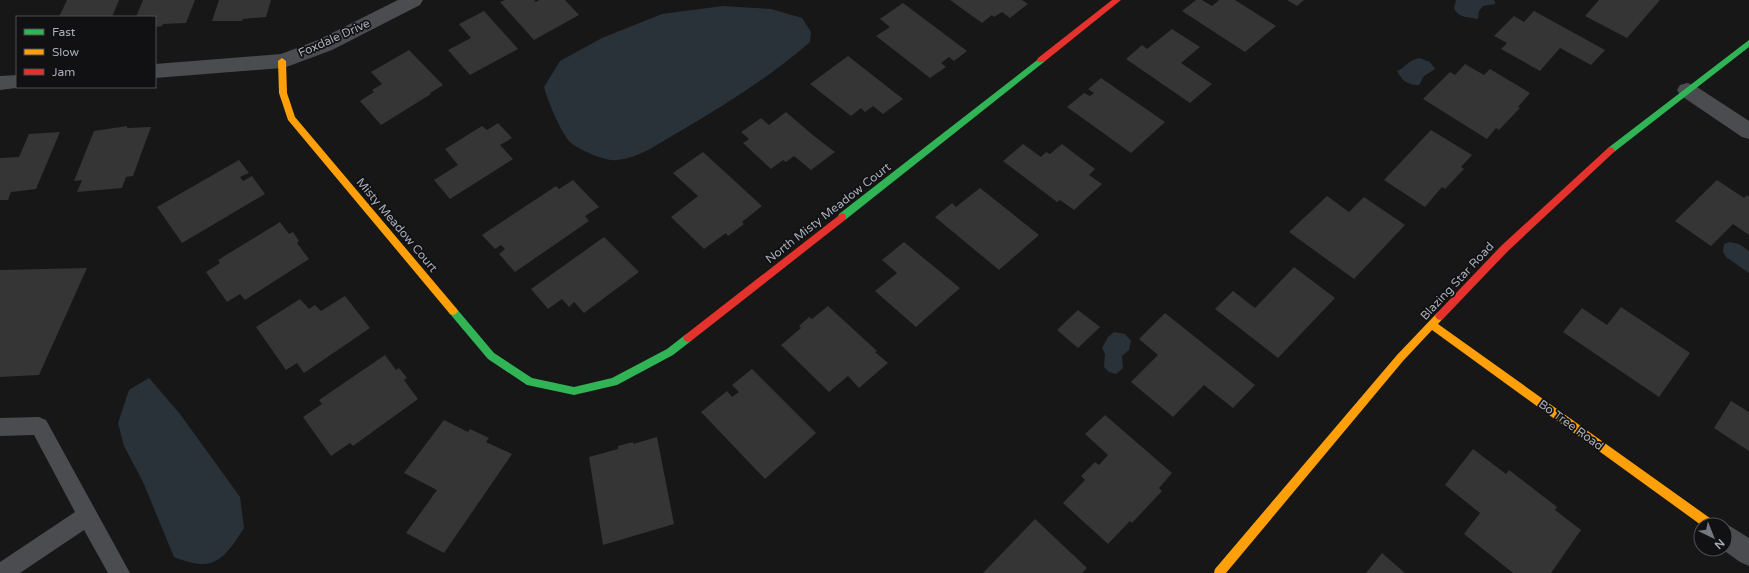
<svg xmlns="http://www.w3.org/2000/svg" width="1749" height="573" viewBox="0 0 1749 573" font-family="'Varela Round',sans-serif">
<rect width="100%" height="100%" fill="#171717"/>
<path fill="#2a3239" d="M1456,0h38l1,2v2l-12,2 -4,5 -1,8c-10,-2 -20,-1 -24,-11z
M723,6l48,3 31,9 9,14 -1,10c-40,35 -87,64 -133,91 -19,11 -38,25 -60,27 -11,2 -40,-11 -47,-18 -10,-11 -22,-41 -26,-55l16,-26 42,-23 60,-24z
M1419,58l11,4 5,7 -11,7 -5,9c-11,1 -17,-5 -22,-14 8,-3 10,-10 22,-13z
M1730,242l9,2 10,7v22l-23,-16 -3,-5 1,-8z
M1114,332l11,2 6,7 -2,9 -7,6 1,12 -7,6 -7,-2 -5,-5 1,-13 -3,-6 6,-11z
M149,378l31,36 60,83 4,31c-21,33 -31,45 -70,29l-31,-75 -19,-36 -6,-23 11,-33z"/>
<path fill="#353536" d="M67,0h52l-7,17h-53z
M143,0h52l-9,23 -23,1 -1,2 -7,1v-10h-19z
M219,0h52l-5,17 -23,2 -1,2h-30z
M505,0h29l2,2 3,-2h26l14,15 -45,25 -34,-38z
M950,0h72l6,4 -18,14 -8,-6 -8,5 -2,-2 -10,8z
M1196,0h6l10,6 7,-6h16l41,26 -31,26 -63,-41z
M1287,0h17l-7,6z
M1599,0h61l-33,38 -42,-22z
M903,3l64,48 -13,10 -5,-4 -8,6 5,4 -16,11 -54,-42 14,-9 -10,-8z
M484,11l34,38 -48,26 -22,-25 23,-12 -12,-14z
M1534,11l71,39 -14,15 -31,-17 -20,23 -39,-22 6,-6 -13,-7 20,-20 10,6z
M1172,29l28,18 -19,16 31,21 -22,19 -64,-44 16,-14 5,4z
M409,50l34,35 -13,8 1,1 -50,31 -21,-24 14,-9 -2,-2 10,-6 -11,-12z
M848,56l55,43 -20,15 -10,-8 -8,6 -4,-4 -10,8 -41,-32z
M1465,64l19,11 6,-6 40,24 -12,14 2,1 -21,22 -3,-2 -9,11 -64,-40 27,-27 5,3z
M1101,78l64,44 -34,31 -64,-46 17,-14 6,3 4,-3 -6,-4z
M786,112l28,24 21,16 -24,18 -17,-14 -8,6 -3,-2 -12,9 -28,-26 6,-4 -8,-7 20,-14 8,7z
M498,123l14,15 -12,7 13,14 -63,40 -16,-19 24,-15 -13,-16 37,-23 5,4z
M127,126v2l24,-1 -18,49 -7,1 -4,11 -45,4 5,-12 -8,1 20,-50z
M1431,130l41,25 -11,12 3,2 -19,20 -3,-2 -17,20 -41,-27z
M60,132l-24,57 -25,3 -3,8h-8v-42l19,-1 10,-23z
M1023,144l18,13 5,-5 4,2 12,-10 33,25 -6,6 13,9 -28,26 -14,-10 -3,2 -54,-41z
M703,152l59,54 -20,16 2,2 -16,12 -2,-3 -22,16 -33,-32 27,-21 -25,-23z
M239,160l10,13 -9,4 3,4 9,-5 13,18 -83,49 -25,-36z
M573,180l26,27 -14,9 4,5 -74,51 -16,-18 6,-5 -4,-4 -6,4 -13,-14 74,-49 3,3z
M1717,180l27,18 3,-3 2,2v38l-16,-11 -22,22 -36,-25z
M980,188l59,47 -40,35 -64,-53 17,-14 4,4z
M1327,196l22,16 15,-15 41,28 -51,54 -65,-47z
M280,222l9,12 4,-2 6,9 -2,2 12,16 -64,41 -5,-6 -13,8 -21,-30 14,-9 -2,-3z
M604,237l35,35 -55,41 -10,-11 -5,5 -7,-8 -14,10 -17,-20z
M904,242l56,46 -44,39 -41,-36 22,-18 -15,-13z
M1294,267l41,31 -57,60 -63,-49 18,-18 22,17z
M87,268l-48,107 -39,2v-107z
M345,296l25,32 -66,45 -7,-10 -11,7 -30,-43 44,-28 9,10 6,-4 6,6z
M828,306l49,45 -2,1 13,11 -29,25 -11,-12 -19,16 -48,-47 20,-17 -2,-2 10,-9 3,2z
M1621,307l69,46 -31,44 -96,-65 19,-24 25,17z
M1078,310l22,17 -22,21 -21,-18z
M1165,313l90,72 -22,23 -29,-23 -31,32 -42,-35 27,-27 -19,-16z
M385,355l11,15 3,-2 8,10 -3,2 14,19 -65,47 -3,-3 -19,13 -28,-39 19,-13 -3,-4z
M752,369l64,64 -51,46 -64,-67 26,-21 5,6 7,-5 -7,-7z
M1731,401l18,11v39l-35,-23z
M1105,415l67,58 -13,15 3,3 -30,32 -2,-2 -22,23 -45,-41 22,-23 -4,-4 14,-14 4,3 9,-10 -23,-21z
M444,420l24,12 2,-3 19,9 -3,4 26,12 -68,99 -38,-20 31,-43 -33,-17z
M657,437l17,87 -71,21 -14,-88 29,-8v-3l15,-4v2z
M1473,449l33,25 3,-4 48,37 -2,3 26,20 -30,43h-38l-49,-39 16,-21 -35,-28z
M1035,519l52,49 -5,5h-99z
M1382,553l23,20h-39z"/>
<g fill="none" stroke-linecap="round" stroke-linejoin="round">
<path fill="#4b4c50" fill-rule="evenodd" d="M39,417l7,3 84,153h-22l-24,-43 -64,43h-20v-11l75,-50 -41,-77 -34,1v-18z"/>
<path fill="#4b4c50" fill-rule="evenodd" d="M398,0h25l-3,5 -88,45 -43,16 -7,2 -127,10v-14l126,-10 37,-14z
M17,75v12h7l-24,3v-14z
M1687,83l7,2 55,36v18l-7,-2 -62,-42 -3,-5 3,-5z
M1725,523l24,15v28l-9,-4 -18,-13h3v-24h-4z"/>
<path fill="#30b455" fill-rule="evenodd" d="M1749,40v7l-135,105h-6l-1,-2 1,-2z
M1041,57l4,3 -1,2 -199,158h-6l-1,-3 1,-3z
M453,307l3,1 38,45 38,25 42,9 38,-9 55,-29 18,-14 3,-1 3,1 2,3 -2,3 -18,14 -56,30 -43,10 -47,-10 -39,-26 -38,-45 -2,-3 2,-3z"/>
<path fill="#ff9f0a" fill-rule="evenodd" d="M282,58l4,3 1,32 8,24 161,191 2,3 -2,3 -3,1 -3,-1 -162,-194 -9,-27 -1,-32z
M1440,312l3,1 2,3 -7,8 276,197 1,4h-14l-269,-195 -29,31 -177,212h-12l1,-4 182,-214 40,-42z"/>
<path fill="#e5322d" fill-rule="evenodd" d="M1112,0h9l-77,62h-6l-1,-2 1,-2z
M1611,147l4,3 -1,2 -107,100 -64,67 -3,1 -3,-1 -2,-3 2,-3 64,-67 107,-98z
M842,213l3,1 1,3 -1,3 -154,121 -3,1 -3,-1 -2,-3 2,-3z"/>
</g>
<g text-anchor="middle" stroke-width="3.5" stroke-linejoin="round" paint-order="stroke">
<g font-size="12" fill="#a8adb8" stroke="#111113">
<text transform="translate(334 38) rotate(-24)" y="4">Foxdale Drive</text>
<text transform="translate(828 213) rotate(-38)" y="4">North Misty Meadow Court</text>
<text transform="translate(397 225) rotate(50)" y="4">Misty Meadow Court</text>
<text transform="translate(1457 281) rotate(-47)" y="4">Blazing Star Road</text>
<text transform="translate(1571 425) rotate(36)" y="4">Bo Tree Road</text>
</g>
</g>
<rect x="16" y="16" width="140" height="72" fill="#111113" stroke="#4d4f55"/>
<rect x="24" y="29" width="20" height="6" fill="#30b455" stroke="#4d4f55"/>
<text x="52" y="36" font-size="12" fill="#a8adb8">Fast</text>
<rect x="24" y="49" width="20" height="6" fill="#ff9f0a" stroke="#4d4f55"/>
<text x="52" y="56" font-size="12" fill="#a8adb8">Slow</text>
<rect x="24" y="69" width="20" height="6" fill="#e5322d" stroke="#4d4f55"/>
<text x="52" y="76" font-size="12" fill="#a8adb8">Jam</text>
<g transform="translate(1713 537) rotate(137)"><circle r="19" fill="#111113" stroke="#4d4f55"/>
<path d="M0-3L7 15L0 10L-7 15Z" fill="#757880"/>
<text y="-6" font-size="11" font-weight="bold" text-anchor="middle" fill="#a8adb8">N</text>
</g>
</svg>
